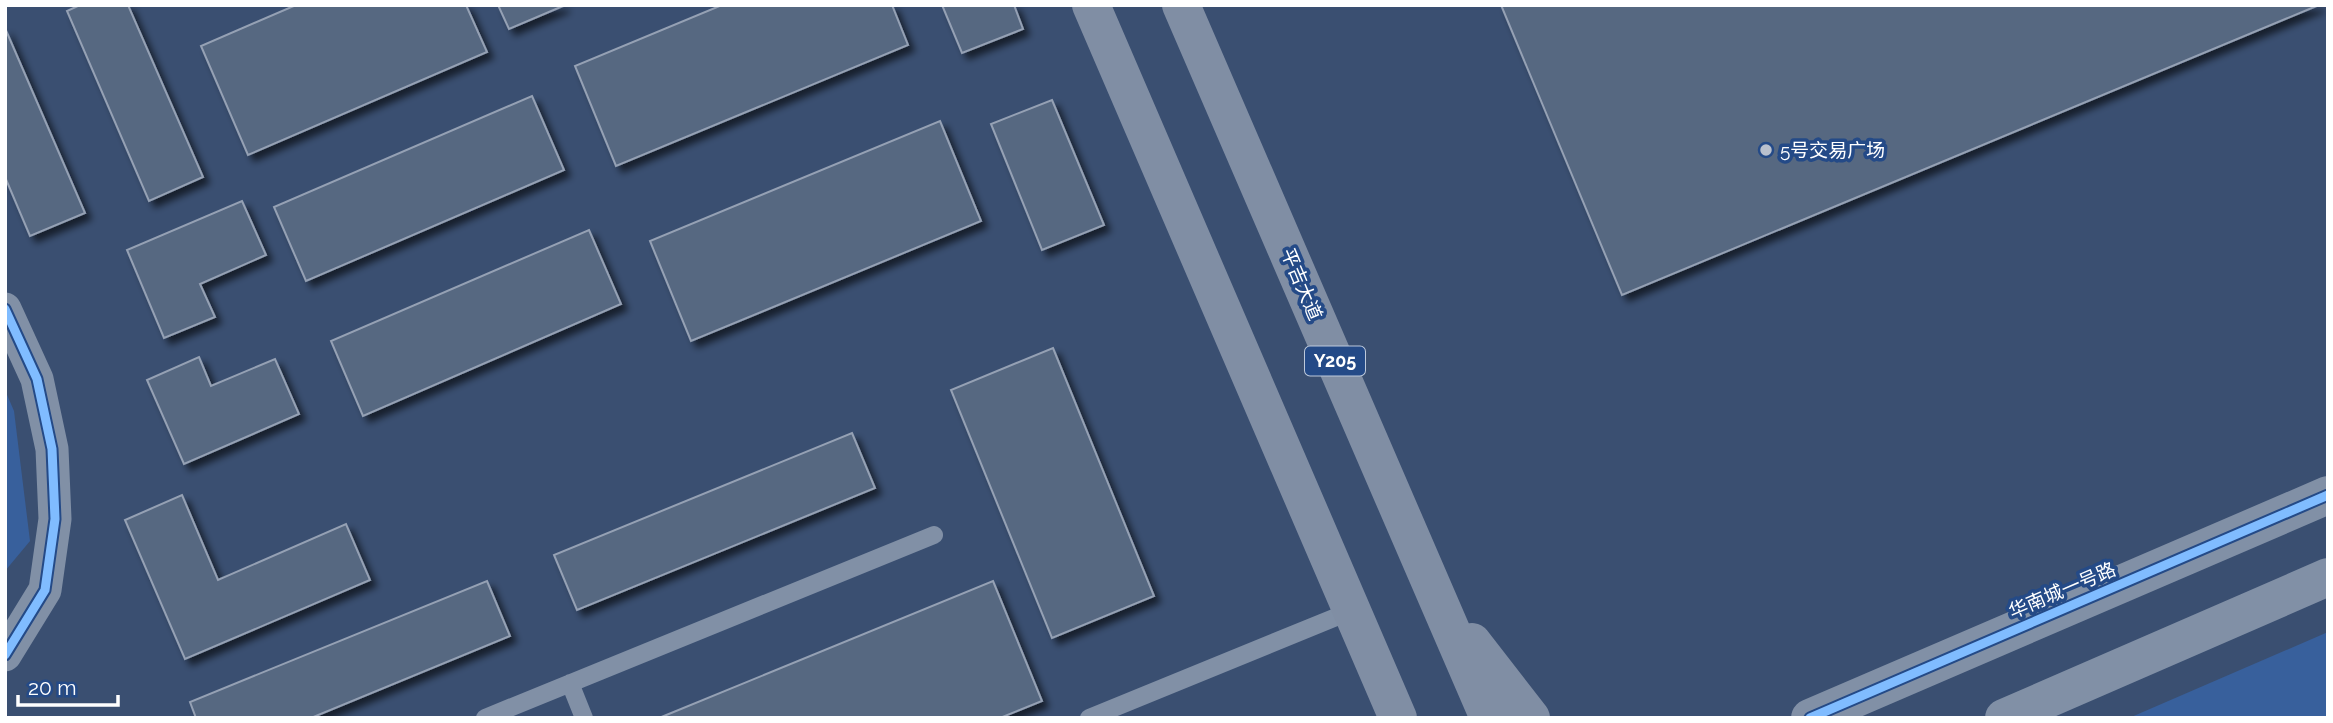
<svg xmlns="http://www.w3.org/2000/svg" width="2333" height="723" viewBox="0 0 2333 723" font-family="Raleway,'Noto Sans SC',sans-serif">
<defs>
<filter id="shadow"><feDropShadow dx="6" dy="6" stdDeviation="3.5" flood-color="#0009"/></filter>
</defs>
<rect width="100%" height="100%" fill="#3a4f71"/>
<path fill="#38609c" d="M5,390l9,21 16,130 -25,30z
M2328,632v86h-199z"/>
<path fill="#566781" stroke="#95a1b4" stroke-width="2" filter="url(#shadow)" d="M80,5h48l75,172 -54,24 -82,-190z
M296,5h170l21,47 -239,103 -47,-109z
M498,5h65v1l-54,23z
M722,5h170l16,40 -292,121 -41,-100z
M942,5h72l9,24 -61,24z
M1501,5h818l-697,290z
M5,28l80,185 -55,23 -25,-59z
M532,96l32,74 -258,111 -32,-74z
M1052,100l52,125 -62,25 -51,-126z
M940,121l41,100 -290,120 -41,-100z
M242,201l24,54 -66,29 15,33 -51,21 -37,-88z
M589,230l32,74 -258,112 -32,-75z
M1053,348l101,248 -102,42 -101,-248z
M199,357l12,29 64,-27 24,55 -115,50 -37,-84z
M852,433l23,55 -298,122 -23,-55z
M182,495l36,85 128,-56 24,56 -185,79 -60,-139z
M487,581l23,55 -199,82h-115l-6,-16z
M993,581l49,120 -42,17h-341z"/>
<g fill="none" stroke-linecap="round" stroke-linejoin="round">
<path stroke="#8190a6" stroke-width="18" d="M570,683l14,35
M485,718l449,-183
M1089,718l262,-107"/>
<path stroke="#8190a6" stroke-width="33" d="M5,309l32,70 15,70 3,70 -10,71 -40,65"/>
<path stroke="#8190a6" stroke-width="38" d="M1810,718l518,-223
M2004,718l324,-141"/>
<path stroke="#808ea4" stroke-width="38" d="M1091,5l307,713
M1181,5l308,713
M1472,642l59,76"/>
<g stroke="#244a87" stroke-width="13">
<path id="cycleway" d="M5,309l32,70 15,70 3,70 -10,71 -40,65
M1810,718l518,-223"/>
</g>
<use href="#cycleway" stroke="#80bcff" stroke-width="9"/>
</g>
<circle fill="#bac1cd" stroke="#244a87" stroke-width="2.5" cx="1766" cy="150" r="7"/>
<g text-anchor="middle" stroke-width="7" stroke-linejoin="round" paint-order="stroke">
<rect fill="#244a87" stroke="#bdc9db" stroke-width="2" x="1305" y="346.5" width="60" height="29" rx="5"/>
<g font-size="18" font-weight="bold" fill="#fff">
<text x="1335" y="367">Y205</text>
</g>
<g font-size="19" fill="#fff" stroke="#244a87" text-anchor="start">
<text x="1780" y="157">5号交易广场</text>
</g>
<g font-size="19" fill="#fff" stroke="#244a87">
<text transform="translate(1302 284) rotate(67)" y="7">平吉大道</text>
<text transform="translate(2062 590) rotate(-23)" y="7">华南城一号路</text>
</g>
</g>
<rect width="2333" height="723" fill="none" stroke="#ffffff" stroke-width="14"/>
<path d="M18 695v10h100v-10" fill="none" stroke="#ffffff" stroke-width="3.5"/>
<text x="28" y="695" font-size="21" fill="#ffffff" stroke="#244a87" stroke-width="5" paint-order="stroke">20 m</text>
</svg>
